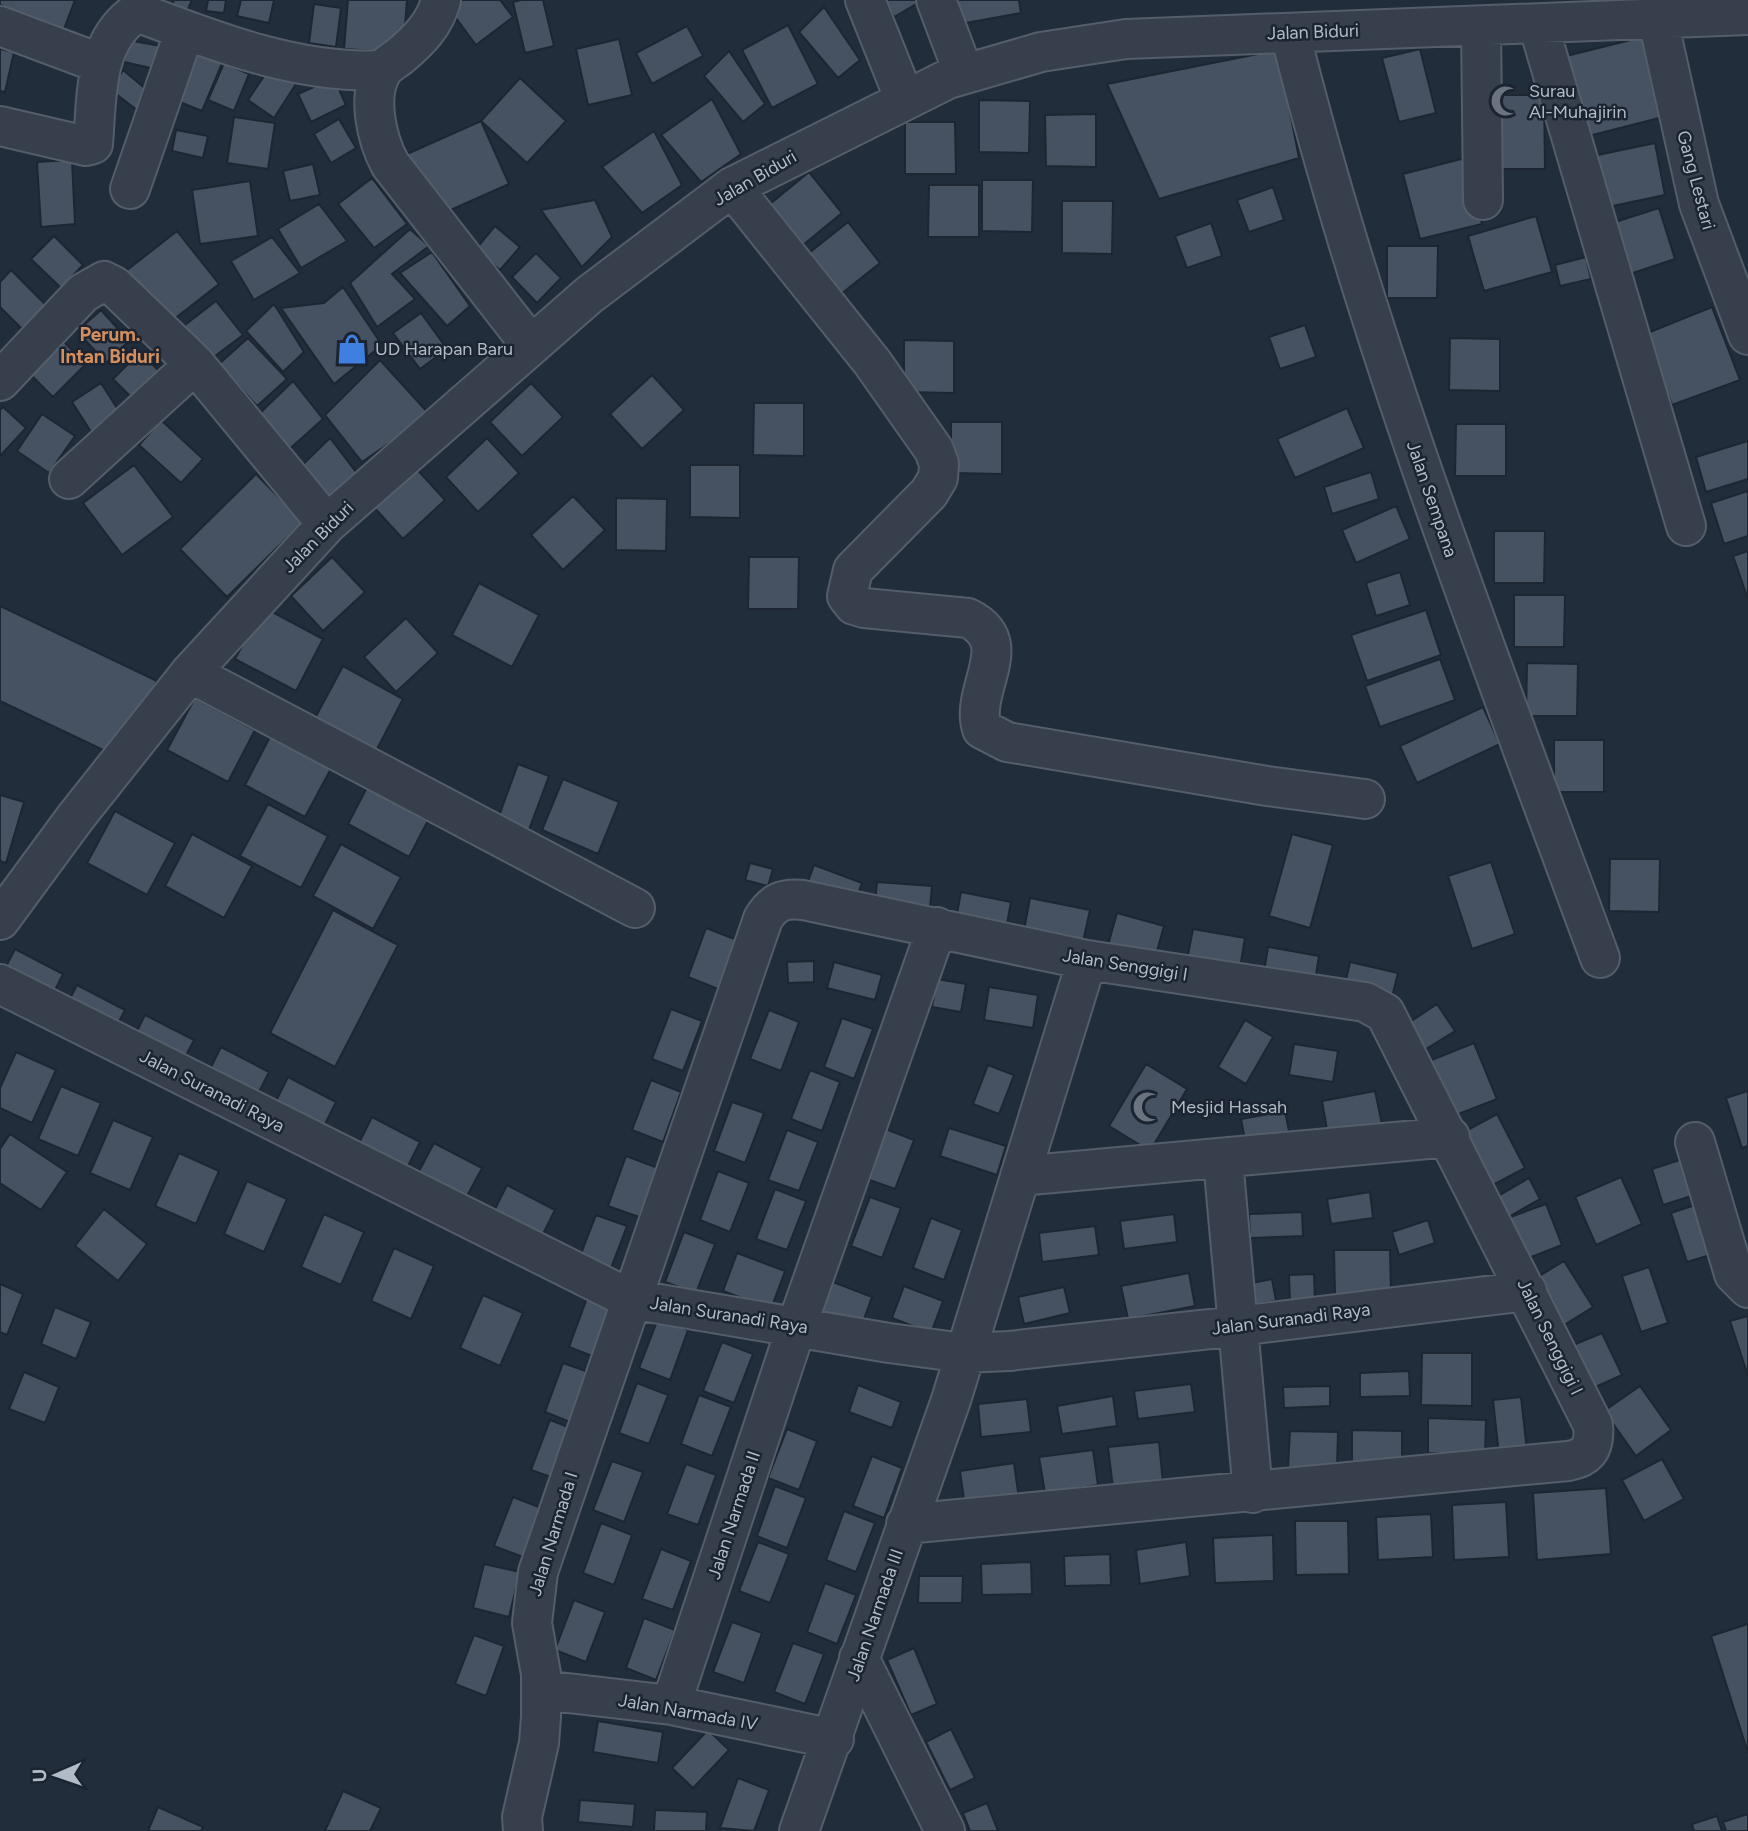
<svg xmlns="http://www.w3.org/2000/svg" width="1748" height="1831" viewBox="0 0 1748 1831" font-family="Figtree,sans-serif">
<rect width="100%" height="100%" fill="#222d3b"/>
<path fill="#465262" stroke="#1d2632" stroke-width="2" d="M0,0h75l-11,29 -64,-24z
M174,0h18l-6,14 -15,-7z
M208,0h18l-2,13 -18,-2z
M241,0h33l-5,23 -32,-7z
M348,0h59l-4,53 -59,-4z
M446,0h54l13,17 -37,28 -32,-43z
M521,0h22l11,46 -29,7 -12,-51z
M884,0h39l-29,17z
M944,0h75l2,13 -72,13z
M314,4l27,4 -5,39 -27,-4z
M824,7l36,53 -22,18 -39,-46z
M788,25l30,59 -46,24 -30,-58z
M687,26l16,30 -51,28 -16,-31z
M1655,34l20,80 -102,26 -19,-81z
M619,39l13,56 -44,10 -12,-56z
M127,40l34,6 -6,23 -31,-7z
M191,48l32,13 -21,50 -32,-13z
M0,49l14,3 -9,40 -5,-1z
M1420,49l16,64 -37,9 -17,-64z
M1278,50l21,108 -140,41 -52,-115z
M729,51l36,53 -22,18 -39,-46z
M224,63l25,11 -15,37 -26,-11z
M270,67l26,17 -22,34 -26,-18z
M123,70l31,26 -12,18 -31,-24z
M334,78l12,27 -35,17 -13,-28z
M520,78l46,43 -39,42 -46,-42z
M1495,95h49l1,74h-49z
M712,99l29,55 -40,28 -40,-47z
M979,100l51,1 -1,52 -50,-1z
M1096,114v53l-50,-1 -1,-51z
M234,117l41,6 -7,46 -41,-6z
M339,119l17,29 -25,15 -17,-29z
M481,121l28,63 -74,33 -28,-63z
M905,122h50l1,52h-51z
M176,130l32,6 -5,22 -31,-7z
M654,131l28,54 -40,28 -40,-46z
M1655,143l10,52 -62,13 -10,-52z
M1465,158l17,66 -62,15 -17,-65z
M72,160l3,64 -34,3 -4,-65z
M313,164l7,31 -30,6 -7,-30z
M809,172l33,41 -39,32 -33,-41z
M372,178l35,46 -33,24 -36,-44z
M982,180h51l-1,52 -50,-1z
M250,181l8,55 -58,8 -8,-54z
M929,185h50v52h-51z
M1273,187l11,33 -35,12 -12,-32z
M595,200l17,37 -30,30 -41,-57z
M1062,201h51l-1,53 -50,-1z
M319,204l28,37 -46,27 -23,-39z
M1659,208l16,51 -45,15 -15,-52z
M1536,216l16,56 -68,19 -16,-55z
M848,222l32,41 -39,31 -32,-41z
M1211,223l11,33 -35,12 -12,-32z
M495,226l25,21 -20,23 -25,-20z
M410,229l19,17 -37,28 23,25 -38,28 -27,-44z
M177,231l42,53 -55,43 -42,-53z
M54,236l29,29 -22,23 -30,-29z
M272,237l28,36 -46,27 -23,-39z
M1387,246h51l-1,52h-50z
M432,252l38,54 -23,20 -47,-53z
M536,253l25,25 -24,25 -25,-26z
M1586,257l5,22 -31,7 -5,-21z
M11,270l35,35 -24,24 -22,-22v-25z
M343,287l39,58 -48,39 -53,-76 43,-5z
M216,301l27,34 -36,27 -26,-34z
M274,304l30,48 -21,20 -37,-41z
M1712,307l28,73 -68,25 -27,-71z
M101,310l28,31 -23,22 -29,-32z
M421,313l26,36 -27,20 -27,-36z
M1305,325l11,32 -36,12 -11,-32z
M56,334l30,30 -33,33 -29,-29z
M248,338l39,41 -30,27 -38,-42z
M1450,338l50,1v52l-51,-1z
M904,340l50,1v52l-50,-1z
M140,352l30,30 -27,27 -30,-30z
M380,360l50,55 -68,47 -37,-47z
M652,375l32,35 -42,39 -32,-35z
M293,381l30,38 -39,35 -28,-37z
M101,383l23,36 -29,19 -23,-36z
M531,383l32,34 -41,39 -32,-34z
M754,403h50v53l-51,-1z
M3,407l23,21 -26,28v-46z
M1347,408l17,40 -69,30 -18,-39z
M42,414l33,22 -26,37 -32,-22z
M161,420l42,39 -22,24 -42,-38z
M951,422h51v52l-51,-1z
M1456,424h50v52h-51z
M330,438l29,38 -38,35 -28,-37z
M487,438l32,35 -41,39 -32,-35z
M1748,441v38l-42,13 -10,-35z
M134,465l39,52 -51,38 -39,-52z
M413,465l32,35 -42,39 -32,-35z
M690,465h50v53l-50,-1z
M1371,472l8,27 -47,15 -8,-27z
M256,474l47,48 -76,75 -47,-48z
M1748,491v45l-24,8 -13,-41z
M573,496l32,34 -42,40 -32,-35z
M616,498l51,1 -1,52 -50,-1z
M1396,506l14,33 -54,24 -14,-33z
M1494,531h51l-1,52h-50z
M1748,551v48l-15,-43z
M332,557l33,35 -42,39 -32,-35z
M749,557h50l-1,52h-50z
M1400,572l10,33 -34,11 -10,-33z
M479,583l60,32 -27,52 -60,-32z
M1514,595h51l-1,52h-50z
M0,606l157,75 -37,77 -120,-57z
M263,607l60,32 -27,52 -61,-32z
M1426,610l15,45 -74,26 -16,-46z
M406,618l32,35 -42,39 -32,-35z
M1440,659l15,41 -75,27 -15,-41z
M1527,663l51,1 -1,52h-51z
M343,666l60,33 -27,52 -61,-33z
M195,698l60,32 -27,52 -61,-32z
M1483,707l17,37 -83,39 -17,-37z
M272,733l61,32 -28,52 -60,-32z
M1554,740h50v52h-50z
M518,764l31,12 -22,59 -31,-11z
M375,772l61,33 -27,52 -61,-33z
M563,779l56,23 -21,52 -56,-24z
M0,795l24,7 -18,61 -6,-2z
M268,804l60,32 -27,52 -61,-32z
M115,811l60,32 -28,52 -60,-32z
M192,834l60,32 -28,52 -59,-32z
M1292,834l41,11 -23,83 -41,-12z
M341,844l60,33 -28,52 -60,-33z
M1610,859h50l-1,53 -50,-1z
M1491,862l24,72 -43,15 -24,-73z
M750,863l23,6 -5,17 -23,-6z
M814,865l48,18 -8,21 -48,-17z
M877,882l55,4 -2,22 -55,-5z
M961,892l50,10 -5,27 -50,-10z
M1030,898l60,12 -7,32 -59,-12z
M333,910l65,35 -63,122 -65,-34z
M1117,913l47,13 -9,32 -47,-13z
M706,928l31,12 -19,49 -30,-12z
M1193,929l52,9 -6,36 -53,-9z
M1268,947l51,9 -5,31 -51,-9z
M15,949l48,25 -15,30 -48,-26z
M814,961v21l-26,1 -1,-21z
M834,962l48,13 -7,25 -48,-12z
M1350,962l48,11 -7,28 -47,-12z
M937,979l29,5 -5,28 -29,-5z
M77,985l48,25 -15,29 -48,-25z
M989,987l49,8 -5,33 -49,-8z
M1437,1004l18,27 -37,23 -17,-26z
M671,1009l31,12 -19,50 -31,-12z
M769,1010l30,12 -18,49 -31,-12z
M145,1015l49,25 -16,31 -48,-26z
M842,1018l31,11 -19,50 -30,-12z
M1245,1020l28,17 -27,47 -28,-17z
M1474,1043l23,56 -46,18 -22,-56z
M1294,1044l44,7 -5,31 -44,-7z
M221,1047l48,25 -15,30 -48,-25z
M16,1052l40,18 -24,53 -32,-15v-20z
M1146,1064l41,25 -37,62 -41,-25z
M988,1065l26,10 -15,39 -26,-10z
M810,1070l30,12 -18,49 -31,-12z
M288,1077l48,25 -15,30 -48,-25z
M651,1080l30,12 -18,50 -31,-12z
M61,1086l40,17 -23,53 -40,-17z
M1375,1091l7,33 -54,11 -6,-34z
M1748,1091v55l-6,2 -16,-50z
M732,1102l32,11 -19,50 -31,-12z
M1285,1111l5,25 -44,9 -5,-26z
M1497,1114l28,54 -34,18 -29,-53z
M372,1117l48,25 -15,30 -48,-25z
M113,1120l40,17 -23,53 -40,-17z
M883,1128l31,12 -19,49 -31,-11z
M949,1128l57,18 -9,29 -57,-19z
M787,1130l31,12 -19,49 -31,-11z
M10,1134l57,38 -26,38 -41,-27v-34z
M434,1143l48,25 -16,30 -48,-25z
M179,1153l40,18 -23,53 -41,-18z
M626,1156l32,12 -19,49 -31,-11z
M1689,1157l12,36 -38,12 -11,-36z
M718,1171l31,12 -19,49 -30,-12z
M1621,1177l21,47 -46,21 -21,-48z
M1529,1178l11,21 -35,20 -12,-20z
M247,1181l40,18 -23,53 -40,-18z
M507,1185l48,25 -15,30 -48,-25z
M775,1189l31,12 -19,49 -31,-11z
M1370,1192l3,26 -42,6 -4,-25z
M870,1197l31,11 -19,50 -31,-12z
M1704,1202l16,50 -33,10 -16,-49z
M1546,1204l16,41 -41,16 -16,-42z
M104,1209l43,35 -29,37 -43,-35z
M1302,1212l1,24 -53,2 -1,-24z
M324,1214l40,18 -23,53 -40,-18z
M1174,1214l3,28 -53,7 -4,-28z
M596,1215l31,11 -19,50 -31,-12z
M931,1218l31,12 -18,50 -31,-12z
M1428,1220l7,23 -36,12 -7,-23z
M1095,1226l4,29 -57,7 -3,-29z
M684,1232l31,12 -19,49 -31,-11z
M394,1248l40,18 -23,53 -40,-18z
M1334,1250h56l1,44h-56z
M737,1253l48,18 -14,38 -48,-18z
M1564,1261l29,46 -29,18 -28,-47z
M1649,1267l19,56 -27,9 -19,-56z
M1189,1273l6,33 -67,13 -7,-33z
M1314,1274l1,27 -25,1 -1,-27z
M1272,1279l4,22 -21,3 -3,-21z
M828,1280l44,17 -11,30 -44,-16z
M0,1284l23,10 -16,41 -7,-3z
M904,1286l39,15 -12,32 -39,-15z
M1064,1287l6,26 -46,11 -6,-27z
M483,1295l40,18 -23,53 -40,-18z
M587,1298l31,12 -18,49 -31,-12z
M55,1307l36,15 -15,37 -35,-15z
M1748,1316v60l-18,-55z
M658,1319l30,11 -18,50 -31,-12z
M1602,1333l20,42 -31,14 -20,-43z
M722,1342l31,12 -19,49 -31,-12z
M1422,1353h50v53l-51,-1z
M563,1363l31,11 -19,50 -30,-12z
M1409,1371l1,25 -50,1v-24z
M24,1372l35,15 -14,36 -36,-14z
M637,1383l31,12 -19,49 -30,-11z
M1191,1384l4,28 -57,7 -4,-28z
M858,1385l43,17 -9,26 -43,-16z
M1330,1386v20l-46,2 -1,-21z
M1640,1386l31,44 -35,26 -32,-45z
M699,1395l32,12 -19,49 -31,-12z
M1113,1396l4,30 -55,8 -5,-28z
M1521,1397l6,54 -28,4 -6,-55z
M1027,1399l4,33 -50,5 -3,-33z
M1428,1418l58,2 -1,35 -57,-2z
M550,1420l31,12 -19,49 -31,-11z
M787,1429l30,12 -18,49 -31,-12z
M1352,1430l50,1v32l-50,-1z
M1290,1431l48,1 -1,36 -49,-1z
M1159,1442l4,41 -50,5 -5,-41z
M1093,1450l5,35 -53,8 -6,-36z
M872,1456l30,12 -18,50 -31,-12z
M1662,1459l22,40 -40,22 -22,-41z
M612,1461l31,11 -19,50 -31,-12z
M1014,1463l5,36 -54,8 -5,-36z
M686,1464l30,11 -18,50 -31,-11z
M775,1486l31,12 -19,50 -30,-12z
M1606,1488l5,66 -74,6 -4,-67z
M513,1497l31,12 -18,49 -32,-12z
M1506,1502l3,55 -55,3 -2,-55z
M844,1511l31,12 -19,49 -30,-12z
M1431,1514l2,43 -55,3 -2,-43z
M1295,1521h53l1,53 -53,1z
M601,1523l31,12 -18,50 -31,-12z
M1273,1535l1,46 -59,2 -2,-45z
M758,1542l31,12 -19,49 -31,-12z
M1186,1542l4,34 -50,8 -4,-34z
M661,1549l30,12 -18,49 -31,-11z
M1110,1554l1,31 -46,1 -1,-30z
M1031,1562l1,32 -50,1 -1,-31z
M484,1564l36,8 -11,45 -36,-9z
M919,1576h44l-1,27h-44z
M825,1583l31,12 -19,49 -30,-12z
M574,1600l31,12 -19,50 -31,-12z
M644,1618l31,12 -19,50 -30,-12z
M732,1622l30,11 -18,50 -31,-11z
M1748,1624v129l-37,-117z
M474,1635l30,11 -18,50 -31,-12z
M793,1643l31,11 -19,50 -31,-12z
M914,1648l23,56 -26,11 -24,-55z
M598,1721l65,11 -5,31 -65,-11z
M951,1729l24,49 -25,12 -24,-48z
M708,1730l21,20 -36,38 -21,-20z
M738,1778l31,12 -15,41 -34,-3z
M343,1791l38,17 -11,23h-45z
M580,1800l55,4 -2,23 -55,-5z
M987,1803l11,28h-28l-7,-18z
M158,1807l45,20 -2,4h-53z
M655,1810l52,2 -1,19h-52z
M1748,1814v17h-22l-3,-9z
M1717,1816l5,15h-28l-2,-7z"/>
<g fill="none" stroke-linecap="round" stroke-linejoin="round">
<g stroke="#545d69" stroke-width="42">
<path id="minor" d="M441,0c-6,24 -22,40 -41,56 -5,4 -14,9 -17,14 -17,25 -6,70 7,94l140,180
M865,0l40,100
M936,0l28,74
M1658,20l41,184 49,131
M1538,24l148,502
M0,26l99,37
M1481,26l2,174
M1290,33c79,316 197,619 310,925
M0,126l86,20 7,-2c4,-46 0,-103 44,-132 77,29 162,63 246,58
M732,187l140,175 62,88 5,14 -1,14 -9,15 -76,77 -6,26 7,9 10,3 104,10c51,25 1,71 14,111l25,13 260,44 98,13
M130,189l55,-159
M0,381l83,-88 21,-12 10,5 81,78 132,160
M69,479l126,-115
M190,673l445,235
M0,920l75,-102 115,-145 137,-149 262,-229 143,-108 216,-108 93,-27 85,-13 622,-24
M0,984l630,315 259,44 75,10 45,-2 229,-25 289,-35
M1695,1142l39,132 14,14
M1223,1160l30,333
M1020,1176l430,-39
M859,1658l86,173
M542,1690l129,15 163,34
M671,1705l126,-380 140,-398
M523,1831l-1,-14 17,-74 2,-26v-43l-9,-51 6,-51 225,-653c10,-17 20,-21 40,-19l284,60 278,42 20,11 208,412c2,21 -3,32 -25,36l-662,63
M799,1831l152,-431 136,-440"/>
</g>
<use href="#minor" stroke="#363f4b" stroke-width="38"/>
</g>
<defs>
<g id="mosque-bare" transform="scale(2.415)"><path d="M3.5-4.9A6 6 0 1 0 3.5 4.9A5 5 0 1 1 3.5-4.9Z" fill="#6b7280" stroke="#1b2430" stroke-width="2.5" paint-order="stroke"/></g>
<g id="shop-bare" transform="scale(2.415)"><path d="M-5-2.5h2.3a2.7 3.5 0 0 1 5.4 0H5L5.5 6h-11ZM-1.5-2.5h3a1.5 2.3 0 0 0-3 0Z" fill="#3f7fe0" stroke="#1b2430" stroke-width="2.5" paint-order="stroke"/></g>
</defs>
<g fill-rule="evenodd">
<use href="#mosque-bare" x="1506" y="101"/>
<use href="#shop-bare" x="352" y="349"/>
<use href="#mosque-bare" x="1148" y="1107"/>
</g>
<g text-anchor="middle" stroke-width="5" stroke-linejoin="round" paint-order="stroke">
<g font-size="18" fill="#b1bac7" stroke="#1b2430">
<text transform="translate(1313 32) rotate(-2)" y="6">Jalan Biduri</text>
<text transform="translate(755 178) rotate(-30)" y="6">Jalan Biduri</text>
<text transform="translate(1696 180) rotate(75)" y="6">Gang Lestari</text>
<text transform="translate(1432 499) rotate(71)" y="6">Jalan Sempana</text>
<text transform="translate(318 537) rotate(-45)" y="6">Jalan Biduri</text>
<text transform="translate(1125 965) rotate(9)" y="6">Jalan Senggigi I</text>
<text transform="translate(212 1091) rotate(27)" y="6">Jalan Suranadi Raya</text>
<text transform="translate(729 1315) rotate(9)" y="6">Jalan Suranadi Raya</text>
<text transform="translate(1291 1319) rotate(-7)" y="6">Jalan Suranadi Raya</text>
<text transform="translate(1550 1337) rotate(64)" y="6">Jalan Senggigi I</text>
<text transform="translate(734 1515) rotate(-72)" y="6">Jalan Narmada II</text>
<text transform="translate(553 1534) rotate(-73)" y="6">Jalan Narmada I</text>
<text transform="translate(875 1615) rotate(-71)" y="6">Jalan Narmada III</text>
<text transform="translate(688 1712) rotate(10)" y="6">Jalan Narmada IV</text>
</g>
<g font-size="18" fill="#b1bac7" stroke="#1b2430" text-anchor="start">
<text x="1529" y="97">Surau<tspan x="1529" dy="21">Al-Muhajirin</tspan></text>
<text x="375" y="355">UD Harapan Baru</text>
<text x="1171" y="1113">Mesjid Hassah</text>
</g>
<g font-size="19" font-weight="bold" fill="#d58f5e" stroke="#1b2430">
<text x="110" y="341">Perum.<tspan x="110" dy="22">Intan Biduri</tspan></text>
</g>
</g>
<g transform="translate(56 1775) rotate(268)" stroke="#1b2430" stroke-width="5" paint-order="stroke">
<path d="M0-5L12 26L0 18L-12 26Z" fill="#b1bac7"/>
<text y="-10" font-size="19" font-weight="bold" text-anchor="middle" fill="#b1bac7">U</text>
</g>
</svg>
